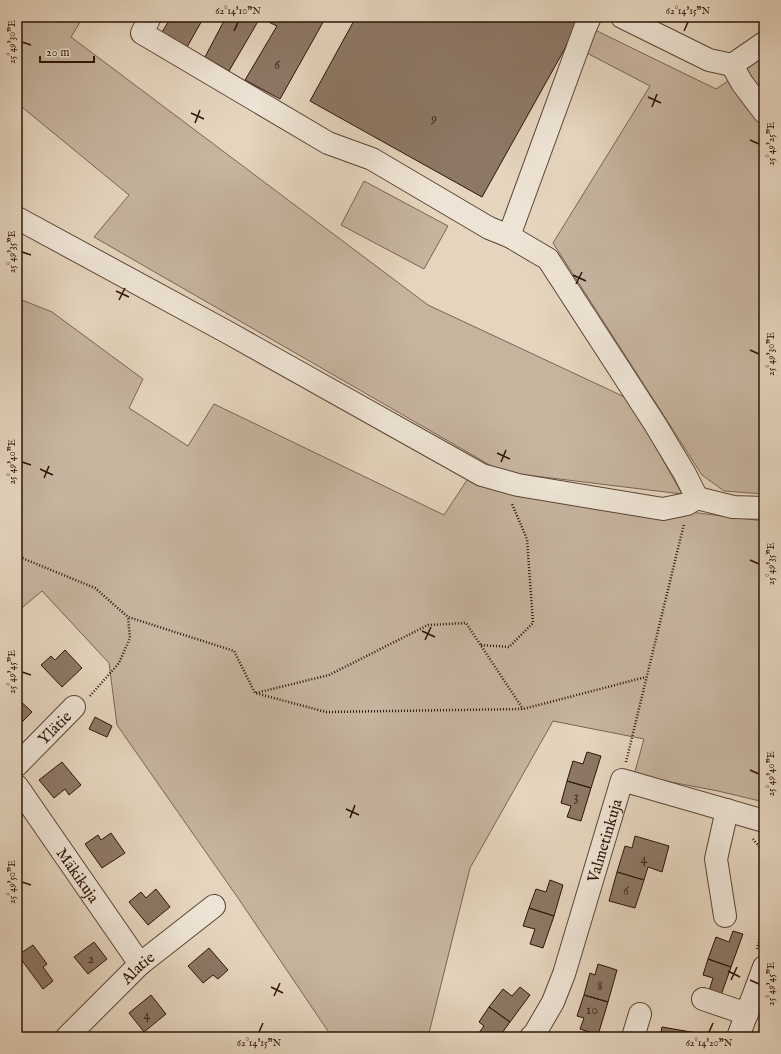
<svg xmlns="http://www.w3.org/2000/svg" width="781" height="1054" viewBox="0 0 781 1054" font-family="'IM FELL English',serif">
<rect width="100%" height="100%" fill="#e5d5be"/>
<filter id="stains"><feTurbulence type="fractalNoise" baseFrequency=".005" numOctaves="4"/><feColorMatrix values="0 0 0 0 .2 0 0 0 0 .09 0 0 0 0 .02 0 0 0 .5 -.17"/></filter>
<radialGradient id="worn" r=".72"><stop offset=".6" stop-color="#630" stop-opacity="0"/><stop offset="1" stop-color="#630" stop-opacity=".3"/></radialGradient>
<path fill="#c6b49f" stroke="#7a6453" d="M17,17h66l-12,20 357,268 201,94 53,95 -180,-22 -408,-235 35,-42 -112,-92z
M593,29l123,60 48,-32v437l-40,-3 -22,-16 -149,-232 97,-157 -67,-35z
M364,181l84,45 -24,43 -83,-44z
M17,298l35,14 91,67 -14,29 59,38 26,-42 230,111 27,-41 30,15 263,32v281l-46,-11 -84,-16 10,-36 -91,-18 -83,147 -42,169h-96l-94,-139 -121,-173 -8,-62 -67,-72 -25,21z"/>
<path fill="#8d7866" stroke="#2d1407" d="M171,17h33l-17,30 -26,-13z
M226,17h100l-46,82 -35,-19 32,-54 -17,-8 -31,53 -24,-14z
M356,17h209l13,8 -96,172 -172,-96z
M65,650l17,18 -20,19 -21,-22 10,-9 4,4z
M17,698l15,14 -15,15z
M95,717l17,9 -5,11 -18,-8z
M587,752l14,4 -10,32 -24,-7 6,-20 10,3z
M62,762l19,23 -12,10 -4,-6 -11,9 -15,-18z
M567,781l24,7 -10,33 -14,-4 4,-11 -10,-3z
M111,833l14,20 -23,15 -17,-24 13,-9 3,5z
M635,836l34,10 -7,26 -14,-5 -4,13 -27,-8 8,-26 7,2z
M617,872l27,8 -9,28 -26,-7z
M550,880l13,5 -9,31 -25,-8 7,-19 10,3z
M156,889l14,18 -22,18 -19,-23 12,-10 5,6z
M529,908l25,8 -11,32 -13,-4 5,-15 -12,-3z
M733,931l10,3 -12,33 -23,-8 8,-22 13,5z
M94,942l13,17 -19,15 -14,-17z
M33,945l14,19 -4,3 10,14 -10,8 -25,-34z
M209,948l19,22 -10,9 -5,-4 -10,8 -15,-17z
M708,959l23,8 -11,31 -12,-4 5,-16 -10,-3z
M598,964l19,6 -9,32 -24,-7 6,-22 5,2z
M520,987l10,8 -20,27 -21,-15 14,-18 9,7z
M151,995l15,19 -22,18 -15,-19z
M584,995l24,7 -10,33 -18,-6 4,-11 -7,-2z
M489,1007l21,15 -11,15h-17l-4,-3 6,-8 -5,-4z
M662,1027l35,6v4h-37z"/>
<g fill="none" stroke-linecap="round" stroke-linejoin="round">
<g stroke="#5b4435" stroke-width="24">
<g id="minor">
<path d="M150,17l-8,16 186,110 44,16 117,69 20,8 39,23 107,165 30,50 12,24"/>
<path d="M622,17l87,43 23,5 32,-22"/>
<path d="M732,65l10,18 22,29"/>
<path d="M17,218l210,114 255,143 36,10 145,24 24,-5 10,-6 36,9 31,1"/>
<path d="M509,236l76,-208 5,-11"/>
<path id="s1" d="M17,765l57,-58"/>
<path id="s2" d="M17,786l123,178"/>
<path d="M725,916l-9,-57 11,-49"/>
<path d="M703,999l44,15"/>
<path id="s3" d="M67,1037l73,-73 74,-58"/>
<path id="s4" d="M531,1037l4,-4 18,-31 11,-28 58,-194 142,41"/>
<path d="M633,1037l7,-23"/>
<path d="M738,1037l26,-70"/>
</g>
</g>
<path stroke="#2d1407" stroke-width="2.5" stroke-dasharray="1 2" stroke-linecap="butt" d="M17,556l78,32 33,29 106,34 21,42 71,19 197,-3 123,-32
M481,645l28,2 24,-24 -6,-84 -15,-35
M256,693l73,-18 99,-50 38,-2 57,86
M90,696l29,-33 11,-25 -2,-21
M626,762l58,-238
M753,839l8,10 3,6
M757,949l7,-24"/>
<use href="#minor" stroke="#eee4d5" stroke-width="22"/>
</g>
<path fill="none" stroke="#2d1407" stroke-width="1.5" d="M234,31l4,-9M684,31l4,-9M22,42l9,3M648,97l13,6M652,107l5,-13M191,113l13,6M195,123l5,-13M750,140l9,4M22,252l9,3M573,275l13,6M576,284l6,-12M116,291l13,6M119,300l6,-12M750,350l9,4M497,453l13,6M22,462l9,3M501,462l5,-12M40,469l13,6M44,478l5,-12M750,560l9,4M422,631l13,6M425,640l6,-13M22,672l9,3M750,770l9,4M346,809l13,6M350,818l5,-13M22,882l9,3M728,971l12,6M731,980l6,-13M750,980l9,4M271,987l12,6M274,996l6,-13M259,1032l4,-9M709,1032l4,-9"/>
<g text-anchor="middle" stroke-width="3" stroke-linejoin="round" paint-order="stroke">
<g font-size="14" fill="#452d1f">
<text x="277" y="69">6</text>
<text x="434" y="123">9</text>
<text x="576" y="801">3</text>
<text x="644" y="863">4</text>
<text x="626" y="895">6</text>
<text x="91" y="963">2</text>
<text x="600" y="990">8</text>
<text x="592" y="1014">10</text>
<text x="147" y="1019">4</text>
</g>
<g font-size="16" fill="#2d1407" stroke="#eee4d5">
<text dy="6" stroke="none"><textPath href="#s1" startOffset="53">Ylätie</textPath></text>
<text dy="6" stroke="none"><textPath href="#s4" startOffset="211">Valmetinkuja</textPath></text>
<text dy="6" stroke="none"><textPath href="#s2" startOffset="108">Mäkikuja</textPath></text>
<text dy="6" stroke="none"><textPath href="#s3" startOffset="99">Alatie</textPath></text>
</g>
</g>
<rect width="781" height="1054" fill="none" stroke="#e5d5be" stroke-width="44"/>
<path d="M40 56v6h54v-6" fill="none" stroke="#2d1407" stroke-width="2"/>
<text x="46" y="56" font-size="12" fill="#2d1407" stroke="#eee4d5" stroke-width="3" paint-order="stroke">20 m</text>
<rect x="22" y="22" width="737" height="1010" fill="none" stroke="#2d1407" stroke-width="1.5"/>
<g font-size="10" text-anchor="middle" fill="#2d1407">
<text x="238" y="14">62°14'10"N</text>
<text x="688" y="14">62°14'15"N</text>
<text transform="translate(11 42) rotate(-90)" y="4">25°49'30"E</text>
<text transform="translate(770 144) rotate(-90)" y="4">25°49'25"E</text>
<text transform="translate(11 252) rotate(-90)" y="4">25°49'35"E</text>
<text transform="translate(770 354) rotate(-90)" y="4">25°49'30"E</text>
<text transform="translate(11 462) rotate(-90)" y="4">25°49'40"E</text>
<text transform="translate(770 564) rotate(-90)" y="4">25°49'35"E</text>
<text transform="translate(11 672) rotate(-90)" y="4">25°49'45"E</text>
<text transform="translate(770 774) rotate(-90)" y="4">25°49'40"E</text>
<text transform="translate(11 882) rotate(-90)" y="4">25°49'50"E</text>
<text transform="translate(770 984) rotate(-90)" y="4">25°49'45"E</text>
<text x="259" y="1046">62°14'15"N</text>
<text x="709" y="1046">62°14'20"N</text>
</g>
<rect width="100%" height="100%" filter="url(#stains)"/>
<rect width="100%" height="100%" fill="url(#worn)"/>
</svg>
